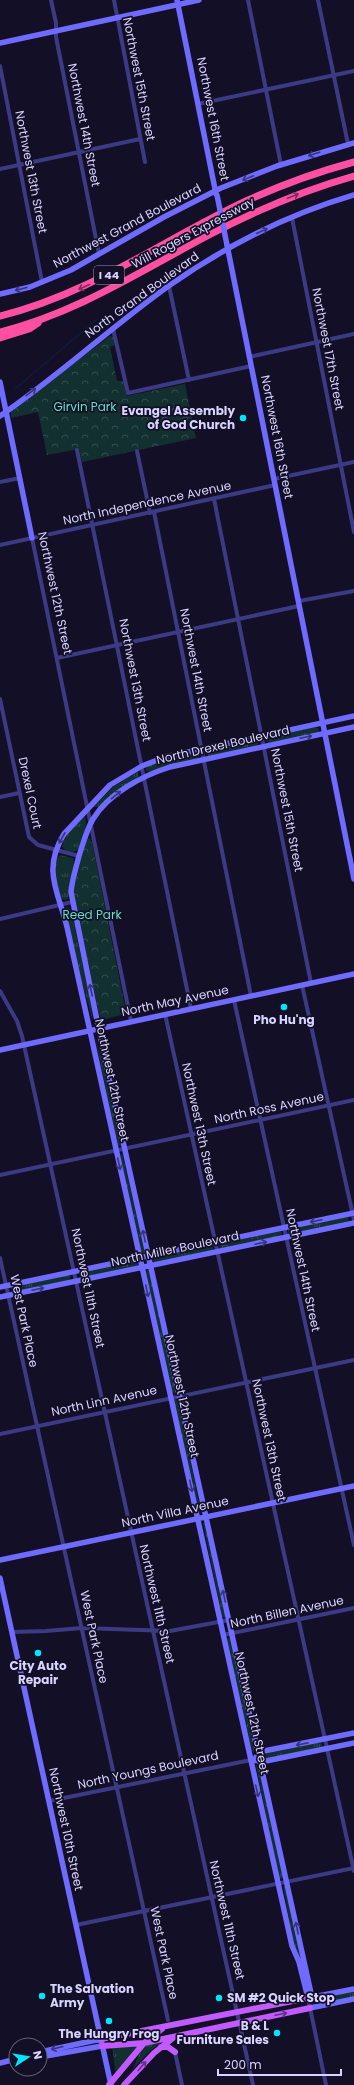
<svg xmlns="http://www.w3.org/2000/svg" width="354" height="2085" viewBox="0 0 354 2085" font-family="Poppins,sans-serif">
<defs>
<pattern id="grass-tufts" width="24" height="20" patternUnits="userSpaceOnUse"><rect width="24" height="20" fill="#12302f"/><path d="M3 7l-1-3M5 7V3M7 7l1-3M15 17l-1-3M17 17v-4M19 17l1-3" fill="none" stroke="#344d4e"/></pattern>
<pattern id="park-crowns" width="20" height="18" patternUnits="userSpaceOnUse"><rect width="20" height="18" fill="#12302f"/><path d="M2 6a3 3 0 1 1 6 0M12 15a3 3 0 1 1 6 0" fill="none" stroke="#344d4e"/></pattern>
</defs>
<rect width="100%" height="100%" fill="#130f26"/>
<path fill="url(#grass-tufts)" d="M316,727l3,2 -1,3 -49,11 -2,-1v-4z
M256,740l3,2 -2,3 -48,11 -3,-3 1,-2z
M196,753l3,3 -1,2 -21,5 -28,9 -3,-2v-3l15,-6z
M138,772l1,4 -1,1 -24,16 -15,14h-6l20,-20z
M85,816l1,9 -8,25 -5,2 -8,-2 -3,-4 6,-13z
M60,855l13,3c3,5 -4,32 -5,41l-3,1 -3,-1c-5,-11 -13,-34 -2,-44z
M67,907l4,3 19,88 3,23 -14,-50 -14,-61z
M95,1037l14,49 13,59 -2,1 -2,-1z
M122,1153l23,100 -1,1 -2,-1 -22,-98z
M348,1217l1,4 -60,13 -1,-2v-3z
M211,1246h2v4l-59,12 -1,-2 2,-3z
M136,1261l2,4 -54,12 -3,-2 1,-3z
M147,1270h2l27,122 -1,1 -3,-1 -26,-120z
M70,1275l1,2 -2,3 -56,12 -2,-3 1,-2z
M175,1399l3,2 23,111 -2,-1 -25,-110z
M203,1523h2l21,92 -2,3 -2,-2z
M228,1638h2l25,112 -1,2 -2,-1 -25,-111z
M321,1742l2,6 -59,12 -3,-2 4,-4z
M256,1765h2l25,113 -1,1 -3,-1z
M283,1886h2l23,103 -14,-44z
M354,1991v6l-32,6 -7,-2 2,-2z
M163,2041l-14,11 -28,30 11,-11 8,-19 5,-6z
M137,2046l-21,29 -4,-28z"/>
<path fill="url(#park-crowns)" d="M110,336l4,2 1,7 -5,2 7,34h6l4,15 58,-12 11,54 -114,24 -3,-13 -32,6 -9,-43 -27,6v-7z
M89,838l3,4 34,170 -1,2 -23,6 -3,-5 -26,-124 13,-50z
M280,1231l2,2 -1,3 -60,13 -2,-2 2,-3z"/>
<path fill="#12302f" d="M101,903l2,8 -22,5 -2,-8z"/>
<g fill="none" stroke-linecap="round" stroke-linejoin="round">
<path stroke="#0c2248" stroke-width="1" d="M15,389l82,-70"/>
<path stroke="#3d3a85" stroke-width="4" d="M51,0l5,23v14l43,217
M114,0l31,162
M248,0l33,165
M318,0l30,144
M0,66l42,216
M198,104l156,-33
M0,169l140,-30
M292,218l62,314
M169,286l20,94
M113,329l15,64 123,-27
M249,357l105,-23
M77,450l114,559
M137,451l13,62
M274,479l80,-17
M0,482l20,-4
M214,499l97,484
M154,512l97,484
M32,538l99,483
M0,545l275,-60
M299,601l55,-10
M57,658l242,-52
M0,699l29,138 9,8 41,11
M0,797l19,-4
M0,919l72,-17
M302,985l52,235
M0,991l17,30 5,15 231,1049
M234,1000l120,545
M165,1014l189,857
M0,1175l354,-75
M0,1258l168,762
M0,1434l354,-74
M12,1632l34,-1 36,-3 88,3 59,-11
M223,1635l131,-27
M49,1801l202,-41
M76,1925l278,-57
M308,1998l18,87
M175,2052l7,33"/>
<path stroke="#6f6bff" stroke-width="5.5" d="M177,0l39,194
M0,43l199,-43
M227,245l127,634
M0,294l30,-7 41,-17 93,-53 57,-29 56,-22 77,-23
M0,382l32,156
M0,416c59,-40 112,-90 170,-131 56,-39 119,-71 184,-90
M0,1050l354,-76
M0,1287l354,-74
M0,1297l354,-74
M0,1560l354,-74
M0,1578l111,507
M256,1757l8,-6 90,-18
M251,1760l15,1 88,-18
M308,1998l-9,-36 -7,-16 -225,-1019c-9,-36 -25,-57 -3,-93l46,-49 32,-19 23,-9 189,-41
M308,1998l3,-5 -207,-938 -33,-163c1,-12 5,-24 8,-36 4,-12 7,-25 14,-37 16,-26 49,-43 77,-52l184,-40
M308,1998l46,-9
M310,2008l44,-9
M40,2052l61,-13
M40,2057l62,-11
M0,2063l16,-4"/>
<path stroke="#c25bff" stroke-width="6" d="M101,2039l207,-41
M102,2046l42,-3 166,-35
M161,2047h7l7,5
M109,2085l35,-42 18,-14
M124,2085l30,-32 19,-15"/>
<path stroke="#ff4fa3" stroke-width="7" d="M0,316c90,-22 163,-76 246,-115 35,-16 71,-29 108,-39
M0,332c77,-19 142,-62 211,-98 46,-24 93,-44 143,-58
M0,338l29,-9 9,-6"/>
<path stroke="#6f6bff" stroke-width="5.5" d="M217,195l10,50"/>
</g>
<defs><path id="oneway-shaft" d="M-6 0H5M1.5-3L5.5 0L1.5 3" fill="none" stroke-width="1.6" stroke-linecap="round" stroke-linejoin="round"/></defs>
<g stroke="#38347d">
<use href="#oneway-shaft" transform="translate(314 154) rotate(162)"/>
<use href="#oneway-shaft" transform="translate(248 178) rotate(158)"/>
<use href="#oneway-shaft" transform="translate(262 231) rotate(-25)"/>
<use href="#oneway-shaft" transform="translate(21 289) rotate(166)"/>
<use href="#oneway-shaft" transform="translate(31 392) rotate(-38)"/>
<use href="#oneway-shaft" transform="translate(306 737) rotate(-12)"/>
<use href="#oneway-shaft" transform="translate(116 795) rotate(-39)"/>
<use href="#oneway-shaft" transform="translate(62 838) rotate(119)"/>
<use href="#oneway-shaft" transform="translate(91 990) rotate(-102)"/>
<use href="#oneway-shaft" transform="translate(119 1164) rotate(77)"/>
<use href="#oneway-shaft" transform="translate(316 1221) rotate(168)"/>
<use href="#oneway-shaft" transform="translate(144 1236) rotate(-102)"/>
<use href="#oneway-shaft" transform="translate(261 1243) rotate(-12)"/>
<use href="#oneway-shaft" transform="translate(38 1289) rotate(-12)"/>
<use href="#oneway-shaft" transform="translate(147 1291) rotate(78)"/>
<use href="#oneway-shaft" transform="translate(191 1486) rotate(78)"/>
<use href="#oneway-shaft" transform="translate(224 1596) rotate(-102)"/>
<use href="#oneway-shaft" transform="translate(302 1744) rotate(169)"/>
<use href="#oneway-shaft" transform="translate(257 1791) rotate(77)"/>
<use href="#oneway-shaft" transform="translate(297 1928) rotate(-102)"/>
<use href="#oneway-shaft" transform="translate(57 2048) rotate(166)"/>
</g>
<g stroke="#7d2c5e">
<use href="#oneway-shaft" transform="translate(293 196) rotate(-21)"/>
<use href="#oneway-shaft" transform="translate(84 287) rotate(156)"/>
</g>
<g stroke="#623188">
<use href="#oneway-shaft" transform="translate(281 2014) rotate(-12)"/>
<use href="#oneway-shaft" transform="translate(142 2066) rotate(-49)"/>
</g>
<g fill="#00e5ff" stroke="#130f26" stroke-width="1.5">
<circle cx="243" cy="418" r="4"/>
<circle cx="284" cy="1007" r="4"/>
<circle cx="38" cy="1653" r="4"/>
<circle cx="42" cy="1996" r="4"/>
<circle cx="219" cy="1998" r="4"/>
<circle cx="109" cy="2021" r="4"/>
<circle cx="277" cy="2033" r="4"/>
</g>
<g text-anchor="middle" stroke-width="3.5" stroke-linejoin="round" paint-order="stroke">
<rect fill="#130f26" stroke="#9e99be" stroke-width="1" x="94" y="266" width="30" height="18" rx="3"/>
<g font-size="11" font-weight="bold" fill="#d9d4ff">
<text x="109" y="279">I 44</text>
</g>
<g font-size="12" fill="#d9d4ff" stroke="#130f26">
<text transform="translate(139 79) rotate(79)" y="4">Northwest 15th Street</text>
<text transform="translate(213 119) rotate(79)" y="4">Northwest 16th Street</text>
<text transform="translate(84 125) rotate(79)" y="4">Northwest 14th Street</text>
<text transform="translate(31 172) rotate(79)" y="4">Northwest 13th Street</text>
<text transform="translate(127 226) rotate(-28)" y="4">Northwest Grand Boulevard</text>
<text transform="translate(193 233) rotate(-28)" y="4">Will Rogers Expressway</text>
<text transform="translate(142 295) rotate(-36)" y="4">North Grand Boulevard</text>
<text transform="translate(328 349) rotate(79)" y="4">Northwest 17th Street</text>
<text transform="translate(277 437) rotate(79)" y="4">Northwest 16th Street</text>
<text transform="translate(147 503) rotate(-12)" y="4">North Independence Avenue</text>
<text transform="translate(55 593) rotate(78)" y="4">Northwest 12th Street</text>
<text transform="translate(196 670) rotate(79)" y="4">Northwest 14th Street</text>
<text transform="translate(135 680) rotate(79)" y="4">Northwest 13th Street</text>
<text transform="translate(223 745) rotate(-13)" y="4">North Drexel Boulevard</text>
<text transform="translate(30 793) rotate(78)" y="4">Drexel Court</text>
<text transform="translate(287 810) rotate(79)" y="4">Northwest 15th Street</text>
<text transform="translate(175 1001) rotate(-12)" y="4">North May Avenue</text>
<text transform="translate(112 1080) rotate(78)" y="4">Northwest 12th Street</text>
<text transform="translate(269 1108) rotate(-12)" y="4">North Ross Avenue</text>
<text transform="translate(199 1124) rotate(78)" y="4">Northwest 13th Street</text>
<text transform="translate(175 1249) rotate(-12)" y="4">North Miller Boulevard</text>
<text transform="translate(303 1270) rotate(78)" y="4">Northwest 14th Street</text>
<text transform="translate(88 1288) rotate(78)" y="4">Northwest 11th Street</text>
<text transform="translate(24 1321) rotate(78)" y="4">West Park Place</text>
<text transform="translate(182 1396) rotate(78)" y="4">Northwest 12th Street</text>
<text transform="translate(104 1401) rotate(-12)" y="4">North Linn Avenue</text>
<text transform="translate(269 1440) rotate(78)" y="4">Northwest 13th Street</text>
<text transform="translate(175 1512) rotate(-12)" y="4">North Villa Avenue</text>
<text transform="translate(157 1604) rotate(77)" y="4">Northwest 11th Street</text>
<text transform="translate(287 1612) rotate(-12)" y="4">North Billen Avenue</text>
<text transform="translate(94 1637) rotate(78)" y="4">West Park Place</text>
<text transform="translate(252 1713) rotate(78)" y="4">Northwest 12th Street</text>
<text transform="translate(148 1770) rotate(-12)" y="4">North Youngs Boulevard</text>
<text transform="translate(66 1829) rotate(78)" y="4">Northwest 10th Street</text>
<text transform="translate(227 1920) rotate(77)" y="4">Northwest 11th Street</text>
<text transform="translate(164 1953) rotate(78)" y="4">West Park Place</text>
</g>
<g font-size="12" fill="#5fe0c0" stroke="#130f26">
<text x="85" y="411">Girvin Park</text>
<text x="92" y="919">Reed Park</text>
</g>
<g font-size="12" font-weight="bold" fill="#d9d4ff" stroke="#130f26">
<text x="235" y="415" text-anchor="end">Evangel Assembly<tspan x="235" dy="14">of God Church</tspan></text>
<text x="284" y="1024">Pho Hu'ng</text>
<text x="38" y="1670">City Auto<tspan x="38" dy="14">Repair</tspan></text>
<text x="50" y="1993" text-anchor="start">The Salvation<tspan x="50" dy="14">Army</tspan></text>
<text x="227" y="2002" text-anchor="start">SM #2 Quick Stop</text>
<text x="269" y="2030" text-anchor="end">B &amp; L<tspan x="269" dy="14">Furniture Sales</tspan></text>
<text x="109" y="2038">The Hungry Frog</text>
</g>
</g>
<g transform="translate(28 2057) rotate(78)"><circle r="19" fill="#130f26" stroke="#625e7d"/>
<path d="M0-3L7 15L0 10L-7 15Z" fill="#00e5ff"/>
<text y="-6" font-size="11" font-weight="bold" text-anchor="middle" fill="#d9d4ff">N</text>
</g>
<path d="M218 2069v6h123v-6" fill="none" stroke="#d9d4ff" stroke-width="2"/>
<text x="224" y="2069" font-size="12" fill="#d9d4ff" stroke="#130f26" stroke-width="3" paint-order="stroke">200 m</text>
</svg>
